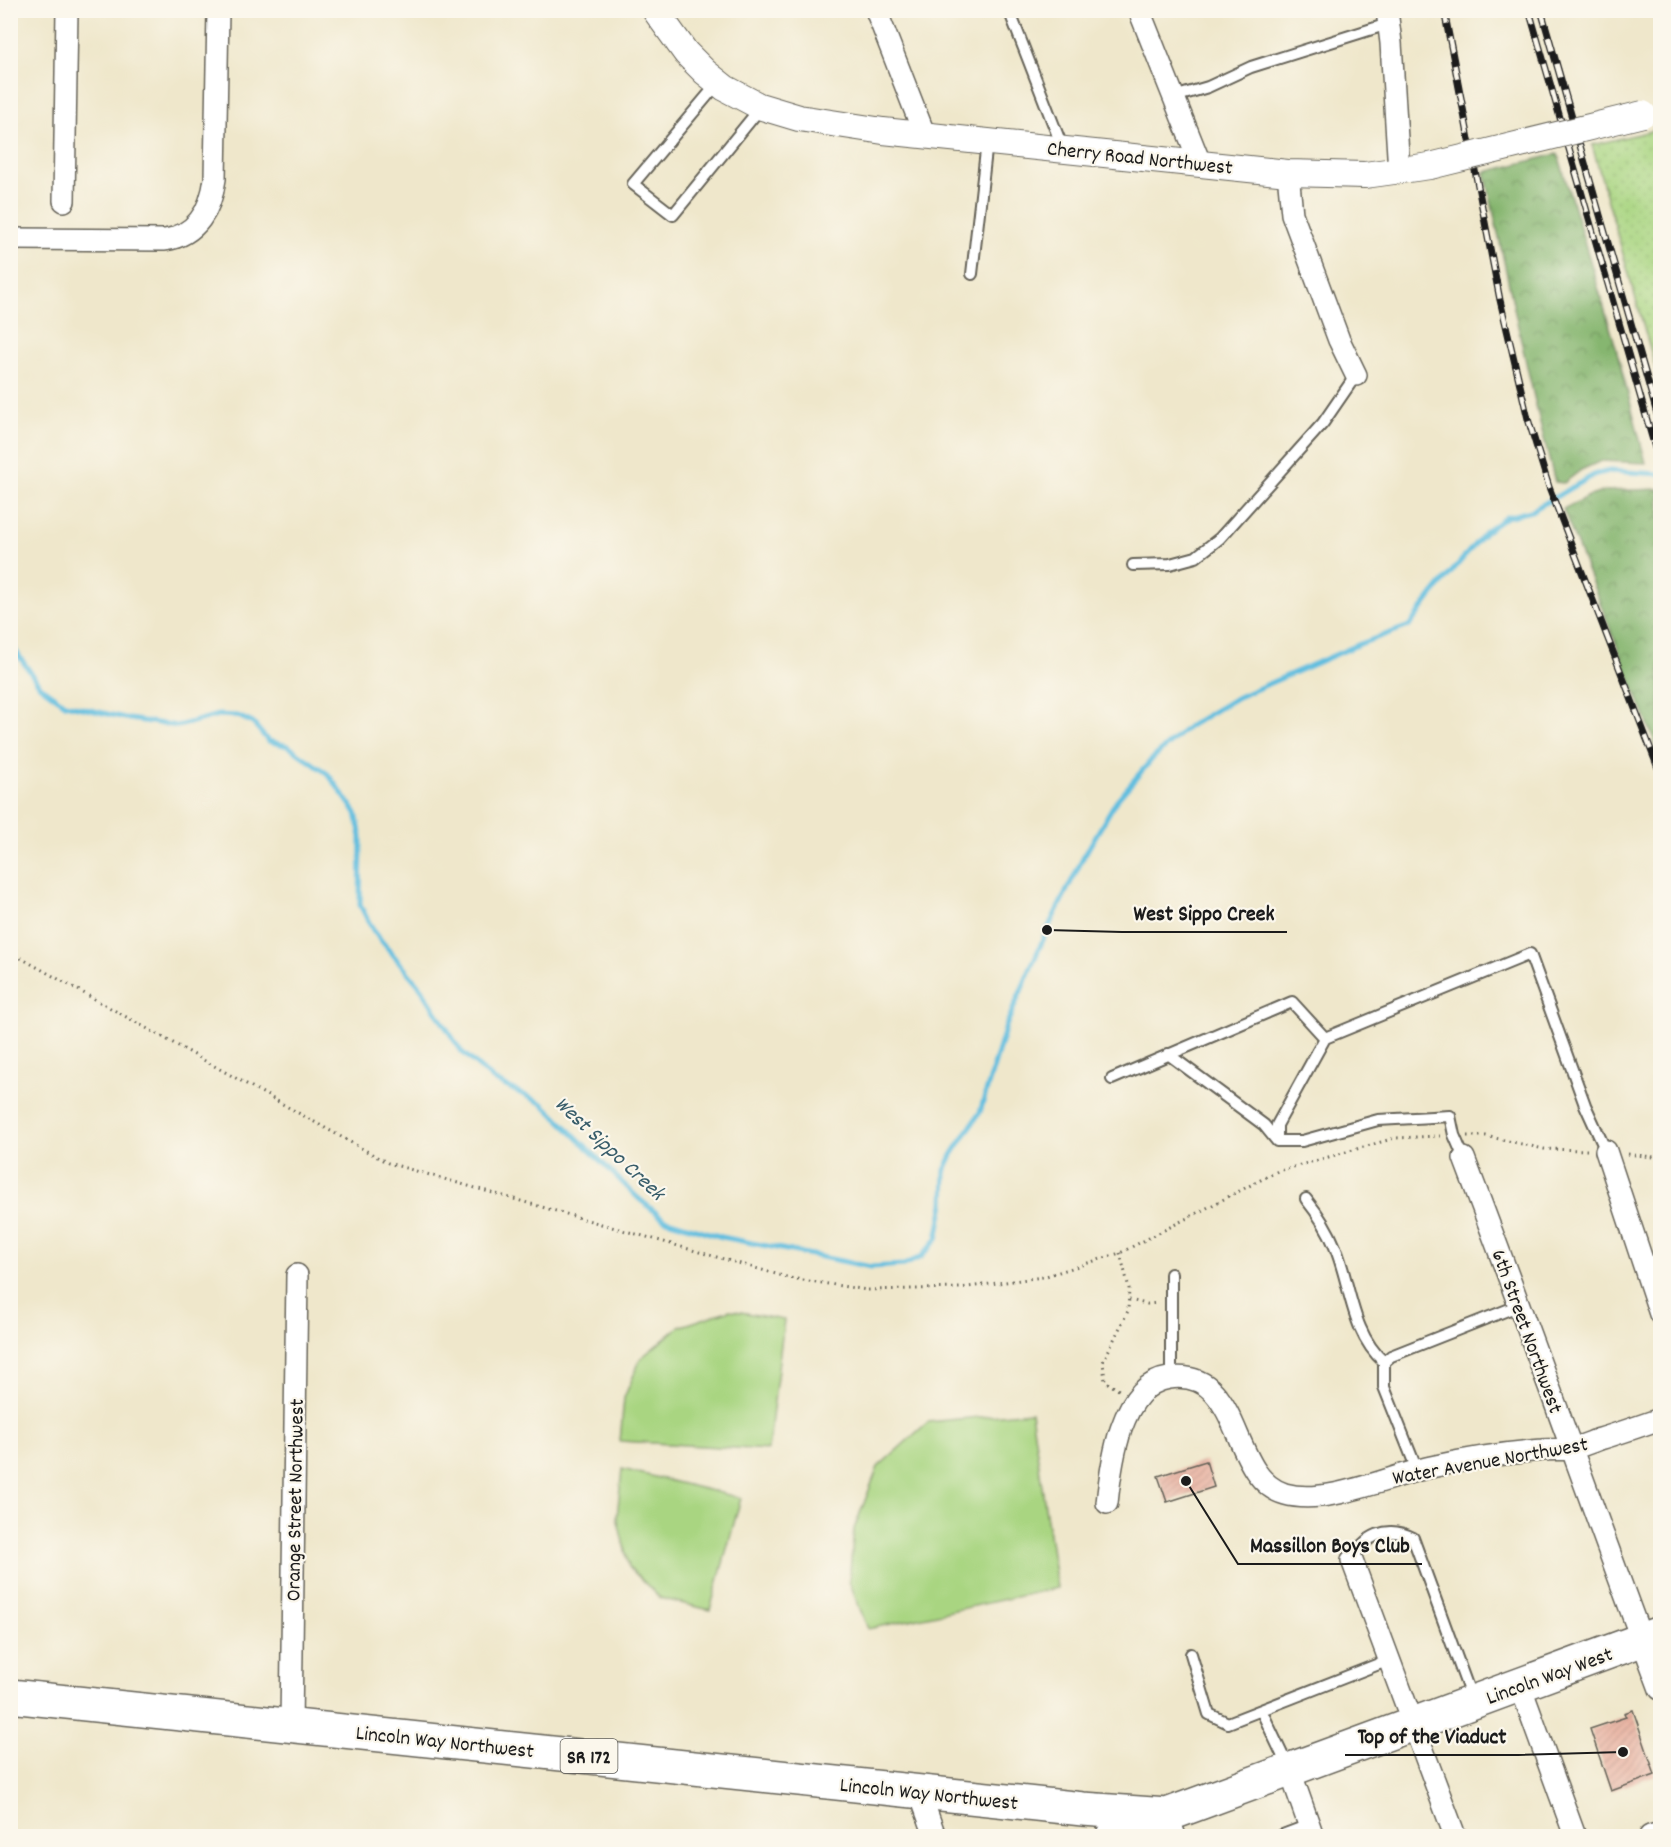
<svg xmlns="http://www.w3.org/2000/svg" width="1671" height="1847" viewBox="0 0 1671 1847" font-family="Dekko,sans-serif">
<defs>
<pattern id="grass-dots" width="8" height="8" patternUnits="userSpaceOnUse" patternTransform="scale(1.5)"><rect width="8" height="8" fill="#a9d581"/><path d="M2 2h.1M6 6h.1" fill="none" stroke="#91b66f" stroke-width="1.8" stroke-linecap="round"/></pattern>
<pattern id="forest-crowns" width="20" height="18" patternUnits="userSpaceOnUse" patternTransform="scale(1.5)"><rect width="20" height="18" fill="#86b66f"/><path d="M2 6a3 3 0 1 1 6 0M12 15a3 3 0 1 1 6 0" fill="none" stroke="#6d935a"/></pattern>
<pattern id="building-hatch" width="6" height="6" patternUnits="userSpaceOnUse" patternTransform="scale(1.5)"><rect width="6" height="6" fill="#e9b4a3"/><path d="M-1 1l2-2M0 6l6-6M5 7l2-2" fill="none" stroke="#c79a8c"/></pattern>
</defs>
<rect width="100%" height="100%" fill="#fbf7ec"/>
<filter id="ink" filterUnits="userSpaceOnUse"><feTurbulence type="fractalNoise" baseFrequency=".0167" numOctaves="2"/><feDisplacementMap in="SourceGraphic" scale="12" xChannelSelector="R" yChannelSelector="G"/><feConvolveMatrix kernelMatrix="1 2 1 2 8 2 1 2 1" color-interpolation-filters="sRGB"/></filter>
<filter id="wash" filterUnits="userSpaceOnUse"><feTurbulence type="fractalNoise" baseFrequency=".008" numOctaves="4" result="noise"/><feDisplacementMap in="SourceGraphic" scale="24" xChannelSelector="R" yChannelSelector="G"/><feGaussianBlur stdDeviation="1.35" result="paint"/><feColorMatrix in="noise" values="0 0 0 0 0 0 0 0 0 0 0 0 0 0 0 0 0 1.4 0 .05"/><feComposite in="paint" operator="in"/></filter>
<g filter="url(#wash)">
<rect width="100%" height="100%" fill="#efe7cb"/>
<path fill="url(#grass-dots)" stroke="#62784e" stroke-width="1.5" d="M1660,129v255l-68,-239z"/>
<path fill="url(#forest-crowns)" stroke="#516946" stroke-width="1.5" d="M1558,154l57,190 31,119 -45,-2 -20,9 -17,13 -9,-1c-27,-103 -48,-207 -70,-310z
M1660,489v266l-97,-246 24,-12 18,-6z"/>
<path fill="#a9d581" stroke="#62784e" stroke-width="1.5" d="M730,1310l54,10 -16,130 -148,-9 4,-43 17,-40 38,-31z
M1031,1412l26,176 -189,41 -19,-48 5,-52 24,-62 50,-45z
M622,1469l119,29 -31,112 -50,-12 -31,-31 -12,-50z"/>
<g fill="none" stroke-linecap="round" stroke-linejoin="round">
<path stroke="#61bedf" stroke-width="5" d="M10,643l30,43 25,18 64,15 49,7 40,-11 20,1 15,7 15,18 20,5 40,28 28,39 5,24 -1,68 14,27 47,56 40,63 34,30 48,23 95,94 26,21 58,18 149,30 33,-2 17,-8 16,-18 7,-36 1,-33 7,-15 28,-43 26,-86 41,-96 37,-74 32,-55 37,-43 36,-32 47,-28 124,-54 49,-18 25,-33 51,-61 21,-15 25,-6 65,-37 14,-3 50,3"/>
</g>
<g id="blocks">
<path fill="url(#building-hatch)" d="M1206,1461l8,26 -47,15 -9,-26z
M1633,1710l22,65 -44,16 -21,-62 36,-12 -2,-4z"/>
</g>
</g>
<g filter="url(#ink)">
<use href="#blocks" fill-opacity="0" stroke="#666359" stroke-width="1.5"/>
<g fill="none" stroke-linecap="round" stroke-linejoin="round">
<g stroke="#666359" stroke-width="14">
<path id="service" d="M1009,10l54,139
M718,83l-85,101 40,31 89,-109
M1174,97l34,-10 43,-20 137,-43
M972,274l15,-132
M1133,565l37,-1 26,-7 24,-19 103,-115 33,-48
M1168,1054l96,71 13,16
M1112,1079l180,-77 33,36
M1464,1158l-10,-23 -4,-19 -72,4 -76,21h-25v-16l48,-87 205,-84 55,151 21,46
M1306,1199c12,15 22,30 29,48 16,38 16,86 49,115
M1171,1378v-104
M1417,1470l-33,-83v-25l7,-6 129,-51
M1352,1560c12,-24 35,-36 61,-22l59,161
M1191,1654l18,60 19,9 161,-63
M1261,1710l27,57
M1280,1836l29,-11"/>
</g>
<g stroke="#666359" stroke-width="24">
<path id="minor" d="M876,10l49,126
M1139,10l61,153
M1387,10l4,33 8,128
M1288,173l4,41 47,126 17,35
M64,201l3,-191
M10,239l155,1c32,-5 46,-31 50,-61l3,-169
M1606,1151l54,163
M1464,1158c67,176 130,354 196,531
M1107,1503c4,-38 13,-118 62,-125 75,-11 59,100 116,116 42,12 104,-18 146,-27 36,-8 74,-14 112,-17 9,-1 18,0 27,-1 10,-2 21,-7 30,-10 20,-6 40,-13 60,-20
M1352,1560l103,276
M1520,1685l55,151
M291,1725l6,-450
M1290,1771l23,65
M919,1791l16,45
M1167,1815l8,21
M1650,1836l10,-3"/>
</g>
<g stroke="#666359" stroke-width="28">
<path id="tertiary" d="M655,10l31,43 19,19 20,16 34,18 40,12 84,13 405,42 77,2 65,-9"/>
</g>
<g stroke="#666359" stroke-width="33">
<path id="secondary" d="M1112,1836l55,-21"/>
</g>
<g stroke="#666359" stroke-width="36">
<path id="primary" d="M10,1696l1073,113 84,6 493,-182"/>
</g>
<path stroke="#666359" stroke-width="3" stroke-dasharray="1.5 4.5" stroke-linecap="butt" d="M10,952l378,211 402,115 77,12 93,-2 83,-11 77,-24 156,-81 119,-34 45,-2
M1467,1136h19l58,13 44,1
M1628,1154l25,3 7,4
M1120,1253l9,35 -1,23 -25,51 2,19 15,10
M1129,1300l18,4 12,-1"/>
<use href="#service" stroke="#fff" stroke-width="10"/>
<use href="#minor" stroke="#fff" stroke-width="21"/>
<use href="#tertiary" stroke="#fff" stroke-width="26"/>
<use href="#secondary" stroke="#fff" stroke-width="30"/>
<use href="#primary" stroke="#fff" stroke-width="33"/>
<g stroke="#1c1c1c" stroke-width="7">
<path id="rail" d="M1444,10l56,290 28,119 21,68 111,286
M1529,10l131,455
M1541,10l119,414"/>
</g>
<use href="#rail" stroke="#fbf7ec" stroke-width="4.5" stroke-dasharray="14" stroke-linecap="butt"/>
<g stroke="#666359" stroke-width="28" stroke-linecap="butt">
<path id="tertiary-bridge" d="M1430,166l213,-52"/>
</g>
<use href="#tertiary-bridge" stroke="#fff" stroke-width="26"/>
</g>
</g>
<g text-anchor="middle" stroke-width="4.5" stroke-linejoin="round" paint-order="stroke">
<rect fill="#fbf7ec" stroke="#5f5e5a" stroke-width="1.5" x="560.5" y="1739" width="57" height="34" rx="4.5"/>
<g font-size="20" font-weight="bold" fill="#1c1c1c">
<text x="589" y="1763">SR 172</text>
</g>
<g font-size="21" fill="#1c1c1c" stroke="#fbf7ec">
<text transform="translate(1140 157) rotate(6)" y="7">Cherry Road Northwest</text>
<text transform="translate(1528 1331) rotate(70)" y="7">6th Street Northwest</text>
<text transform="translate(1490 1460) rotate(-10)" y="7">Water Avenue Northwest</text>
<text transform="translate(294 1500) rotate(-89)" y="7">Orange Street Northwest</text>
<text transform="translate(1549 1675) rotate(-20)" y="7">Lincoln Way West</text>
<text transform="translate(445 1741) rotate(6)" y="7">Lincoln Way Northwest</text>
<text transform="translate(929 1793) rotate(6)" y="7">Lincoln Way Northwest</text>
</g>
<g font-size="22" font-style="italic" fill="#385d6a" stroke="#fbf7ec">
<text transform="translate(611 1147) rotate(43)" y="8">West Sippo Creek</text>
</g>
</g>
<path fill="none" stroke="#1c1c1c" stroke-width="2" d="M1047 930L1122 932H1287M1186 1481L1238 1564H1422M1623 1752L1518 1755H1345"/>
<g fill="#1c1c1c" stroke="#fbf7ec" stroke-width="2">
<circle cx="1047" cy="930" r="6"/>
<circle cx="1186" cy="1481" r="6"/>
<circle cx="1623" cy="1752" r="6"/>
</g>
<g font-size="22" text-anchor="middle" font-weight="bold" fill="#1c1c1c" stroke="#fbf7ec" stroke-width="4.5" stroke-linejoin="round" paint-order="stroke">
<text x="1204" y="920">West Sippo Creek</text>
<text x="1330" y="1552">Massillon Boys Club</text>
<text x="1432" y="1743">Top of the Viaduct</text>
</g>
<rect width="1671" height="1847" fill="none" stroke="#fbf7ec" stroke-width="36"/>
</svg>
